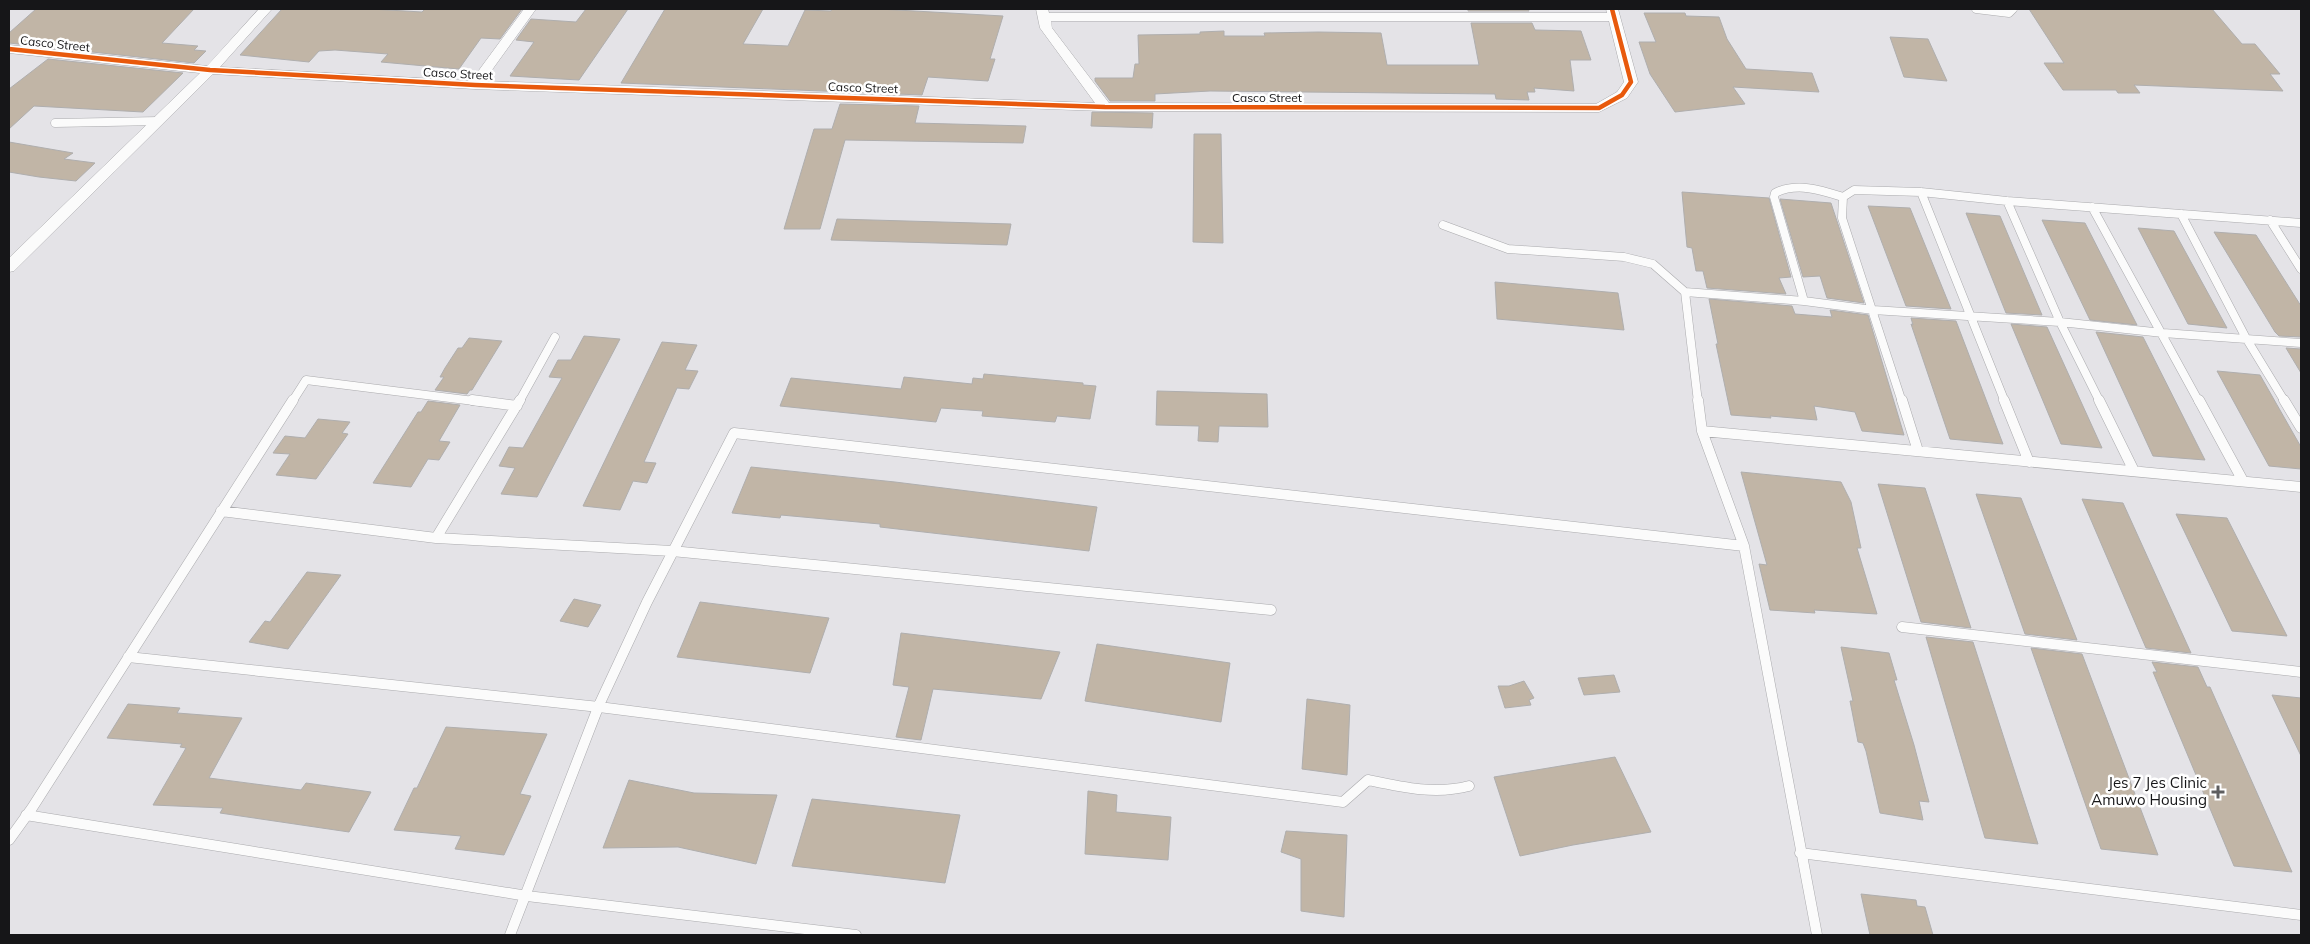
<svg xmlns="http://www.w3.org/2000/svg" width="2310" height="944" viewBox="0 0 2310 944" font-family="Mulish,sans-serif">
<rect width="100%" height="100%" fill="#e4e3e7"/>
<path fill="#c1b5a6" stroke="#afaeae" d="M36,9h158l-32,34 36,3 -4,4 12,1 -12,12 -185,-20v-10z
M282,9h89l51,3 3,-3h97l-22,30 -19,-1 -22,31 -78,-7 7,-8 -53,-4 -16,1 -10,11 -69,-7z
M586,9h42l-49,71 -69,-4 24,-34 -18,-2 15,-21 45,3z
M665,9h98l-20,35 45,2 17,-36 26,1 1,-2h47l124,7 -13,43h5l-7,22 -60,-4 -6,18 -301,-12z
M1468,9h60l1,2h-61z
M2029,9h183l30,35h13l25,30h-10l13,17 -149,-6 6,8h-22l-2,-3h-53l-19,-27h20z
M1644,13h41l1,3 33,1 8,22 19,30 66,4 7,19 -86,-5 12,17 -70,8 -25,-38 -11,-32h17z
M1471,23h61l3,7 46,1 10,29h-21l4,31 -40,-3 1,4h-8l2,8 -33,-1 -1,-5 -285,-3 -55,3v7h-45l-15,-20v-3h38l2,-14h4l-1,-29 62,-1v-2l24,-1v5h41l-1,-3 54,-1 63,1 6,32h92z
M1890,37l38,2 19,42 -43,-4z
M48,59l135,14 -40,39 -109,-6 -25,23v-40z
M840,104l79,2 -4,17 111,3 -3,17 -178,-3 -25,89h-36l30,-100h18z
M1092,112l61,1 -1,15 -61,-2z
M1194,134h27l2,109 -30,-1z
M9,142l64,11 -9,6 31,4 -19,18 -37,-4 -30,-5z
M1682,192l87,6 22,79 -12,1 7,16 -79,-6 -4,-17h-7l-4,-23 -5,-1z
M1780,199l51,4 33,100 -37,-5 -7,-22 -17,1z
M1868,206l42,2 41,101 -45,-3z
M1966,213l34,3 42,99 -36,-2z
M837,219l174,5 -4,21 -176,-5z
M2042,220l43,3 52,102 -47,-5z
M2138,228l36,3 53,97 -39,-4z
M2214,232l42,3 45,71v31l-22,-1 -4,-4z
M1495,282l123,11 6,37 -127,-11z
M1709,299l83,7 3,8 37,3 -2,-7 38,5 36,120 -42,-4 -7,-19 -41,-6 3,14 -47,-4 1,2 -40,-3 -15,-71h2z
M1911,318l45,3 47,123 -53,-5 -39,-115 2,1z
M2011,324l36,3 55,121 -41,-4z
M2096,332l47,5 62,123 -52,-4z
M584,336l36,3 -83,158 -36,-3 14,-26 -16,-2 10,-19 14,1 39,-70 -13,-1 9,-17h13z
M469,338l33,3 -30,49h-2l-3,4 -32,-4 9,-13h-4l5,-9 13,-20h4z
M662,342l35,3 -12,25 13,1 -9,18 -12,-1 -21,47 -12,27 12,1 -9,20 -14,-2 -13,29 -37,-4z
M2286,348l15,1v24z
M2217,371l43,4 41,72v22l-32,-3z
M984,374l99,9v2l13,1 -6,33 -33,-3 -2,6 -73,-6 1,-5 -42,-3 -5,14 -156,-16 11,-28 110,11 3,-12 68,7 1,-6 10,1z
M1157,391l110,3 1,33 -49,-1 -1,16 -20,-1 1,-15 -43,-1z
M428,401l32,4 -21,36 11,1 -11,18 -11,-1 -17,28 -38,-4 45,-71h3z
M318,419l32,3 -8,11 6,1 -32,45 -40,-4 14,-21 -17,-1 12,-17 20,2z
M751,467l144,15 202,25 -8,44 -209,-24v-3l-99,-9 -1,3 -48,-5z
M1741,472l100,10 10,20 10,46h-4l20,66 -63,-4 1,3 -45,-3 -11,-46 8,1z
M1878,484l47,4 46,140 -50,-6z
M1976,494l45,4 56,142 -52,-6z
M2082,499l41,4 68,150 -45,-5z
M2176,514l51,4 60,118 -55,-5z
M307,572l34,3 -53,74 -39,-7 16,-21 5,1z
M574,599l27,6 -13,22 -28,-6z
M700,602l129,16 -19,55 -133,-16z
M901,633l159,19 -19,47 -108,-10 -12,51 -25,-3 13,-50 -16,-2z
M1926,637l47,5 65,202 -53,-6z
M1097,644l133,19 -9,59 -136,-21z
M1841,647l48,6 8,27h-3l20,65 15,57 -10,-1 4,19 -43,-7 -14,-62 -3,-8 -5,-1 -8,-41h3z
M2031,648l51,6 76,201 -57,-6z
M2152,662l46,5 9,20h3l82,185 -58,-6 -81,-194h4z
M1614,675l6,17 -36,3 -6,-17z
M1524,681l10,17 -5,2 2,5 -26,3 -7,-22h11z
M2272,695l29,3v58z
M1307,699l43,6 -3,70 -45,-6z
M128,704l52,4 -3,5 65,5 -33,60 92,12 5,-7 65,9 -22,40 -129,-19 3,-5 -70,-3 33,-57 -6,-1 2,-3 -75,-6z
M446,727l101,7 -27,60 11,2 -27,59 -49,-6 6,-13 -67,-6 20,-42h3z
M1615,757l36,75 -78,13 -53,11 -26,-79z
M629,780l65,13 83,2 -21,69 -78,-17 -75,1z
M1088,791l29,4 -1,17 55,5 -3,43 -83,-6z
M812,799l148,16 -15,68 -153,-17z
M1286,831l61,4 -3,82 -43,-6v-52l-20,-7z
M1861,894l55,6 1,6 8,1 8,28h-63z"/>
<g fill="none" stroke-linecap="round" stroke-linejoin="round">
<g stroke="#aaaaad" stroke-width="9">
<path id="lane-far1" d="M1976,9l33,4 4,-4
M55,123l104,-2
M1921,192l84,210
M1843,197l-1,21 60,184
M2007,201l53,121 40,80
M2092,207l107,195
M2181,214l65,124 39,64
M2270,220l31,49
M1443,225l65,24 116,8 29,7 32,28 13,110
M1685,292l119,9 69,9 187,12 103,11 138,10
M1804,301l-30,-104 1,-4c22,-11 46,-3 68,4l11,-7 67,2 86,9 294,22
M292,402l14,-22 176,22
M519,402l36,-65"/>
</g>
<g stroke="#aaaaad" stroke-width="11">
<path id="lane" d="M472,400l45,6
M1698,400l4,31 42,115 73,389
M1902,400l16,51
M2004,400l25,62
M2099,400l35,71
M2199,400l44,81
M2284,400l17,28
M1702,431l599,56
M221,511l215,27 236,13 599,59
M436,538l84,-138
M1902,627l399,45
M128,657l471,50 744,95 25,-22c33,7 67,15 101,6
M26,815l501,81 329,39
M9,840l23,-32 261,-408
M1800,853l501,62
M510,935l89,-230 48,-103 87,-169 1010,113"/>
</g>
<g stroke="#aaaaad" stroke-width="1">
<path id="street" d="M259,9h13l-52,58 251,14 53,-72h12l-52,72 611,22 -55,-75 -4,-19h12l1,4h558l-1,-4h12l20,73 -11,16 -28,14 -494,-1 -630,-22 -262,-15 -199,197 -5,1v-14l191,-185 -191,-20v-8l198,21zM1051,21h558l15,61 -7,10 -21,12 -487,-1 -57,-75z"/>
</g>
<use href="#lane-far1" stroke="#fbfbfb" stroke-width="8"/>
<use href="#lane" stroke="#fbfbfb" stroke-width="10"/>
<use href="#street" fill="#fbfbfb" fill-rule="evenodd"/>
<g stroke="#fff" stroke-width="7">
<path id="cycleway" d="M9,49l201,21 265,15 630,22 494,1 23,-13 9,-13 -19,-73"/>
</g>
<use href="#cycleway" stroke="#e8590c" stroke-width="4.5"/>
</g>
<path fill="#5e5e60" stroke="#fff" stroke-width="2" d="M2215.5 784.5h5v5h5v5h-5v5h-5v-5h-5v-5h5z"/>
<g text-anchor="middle" stroke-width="5" stroke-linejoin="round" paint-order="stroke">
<g font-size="12" fill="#161618" stroke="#fff">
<text transform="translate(55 44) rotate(6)" y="4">Casco Street</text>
<text transform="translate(458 74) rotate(3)" y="4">Casco Street</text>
<text transform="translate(863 88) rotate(2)" y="4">Casco Street</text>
<text x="1267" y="102">Casco Street</text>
</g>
<g font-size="15" fill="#161618" stroke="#fff" text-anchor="end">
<text x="2207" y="788">Jes 7 Jes Clinic<tspan x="2207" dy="17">Amuwo Housing</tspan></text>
</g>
</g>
<rect width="2310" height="944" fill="none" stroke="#161618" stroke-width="20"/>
</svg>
